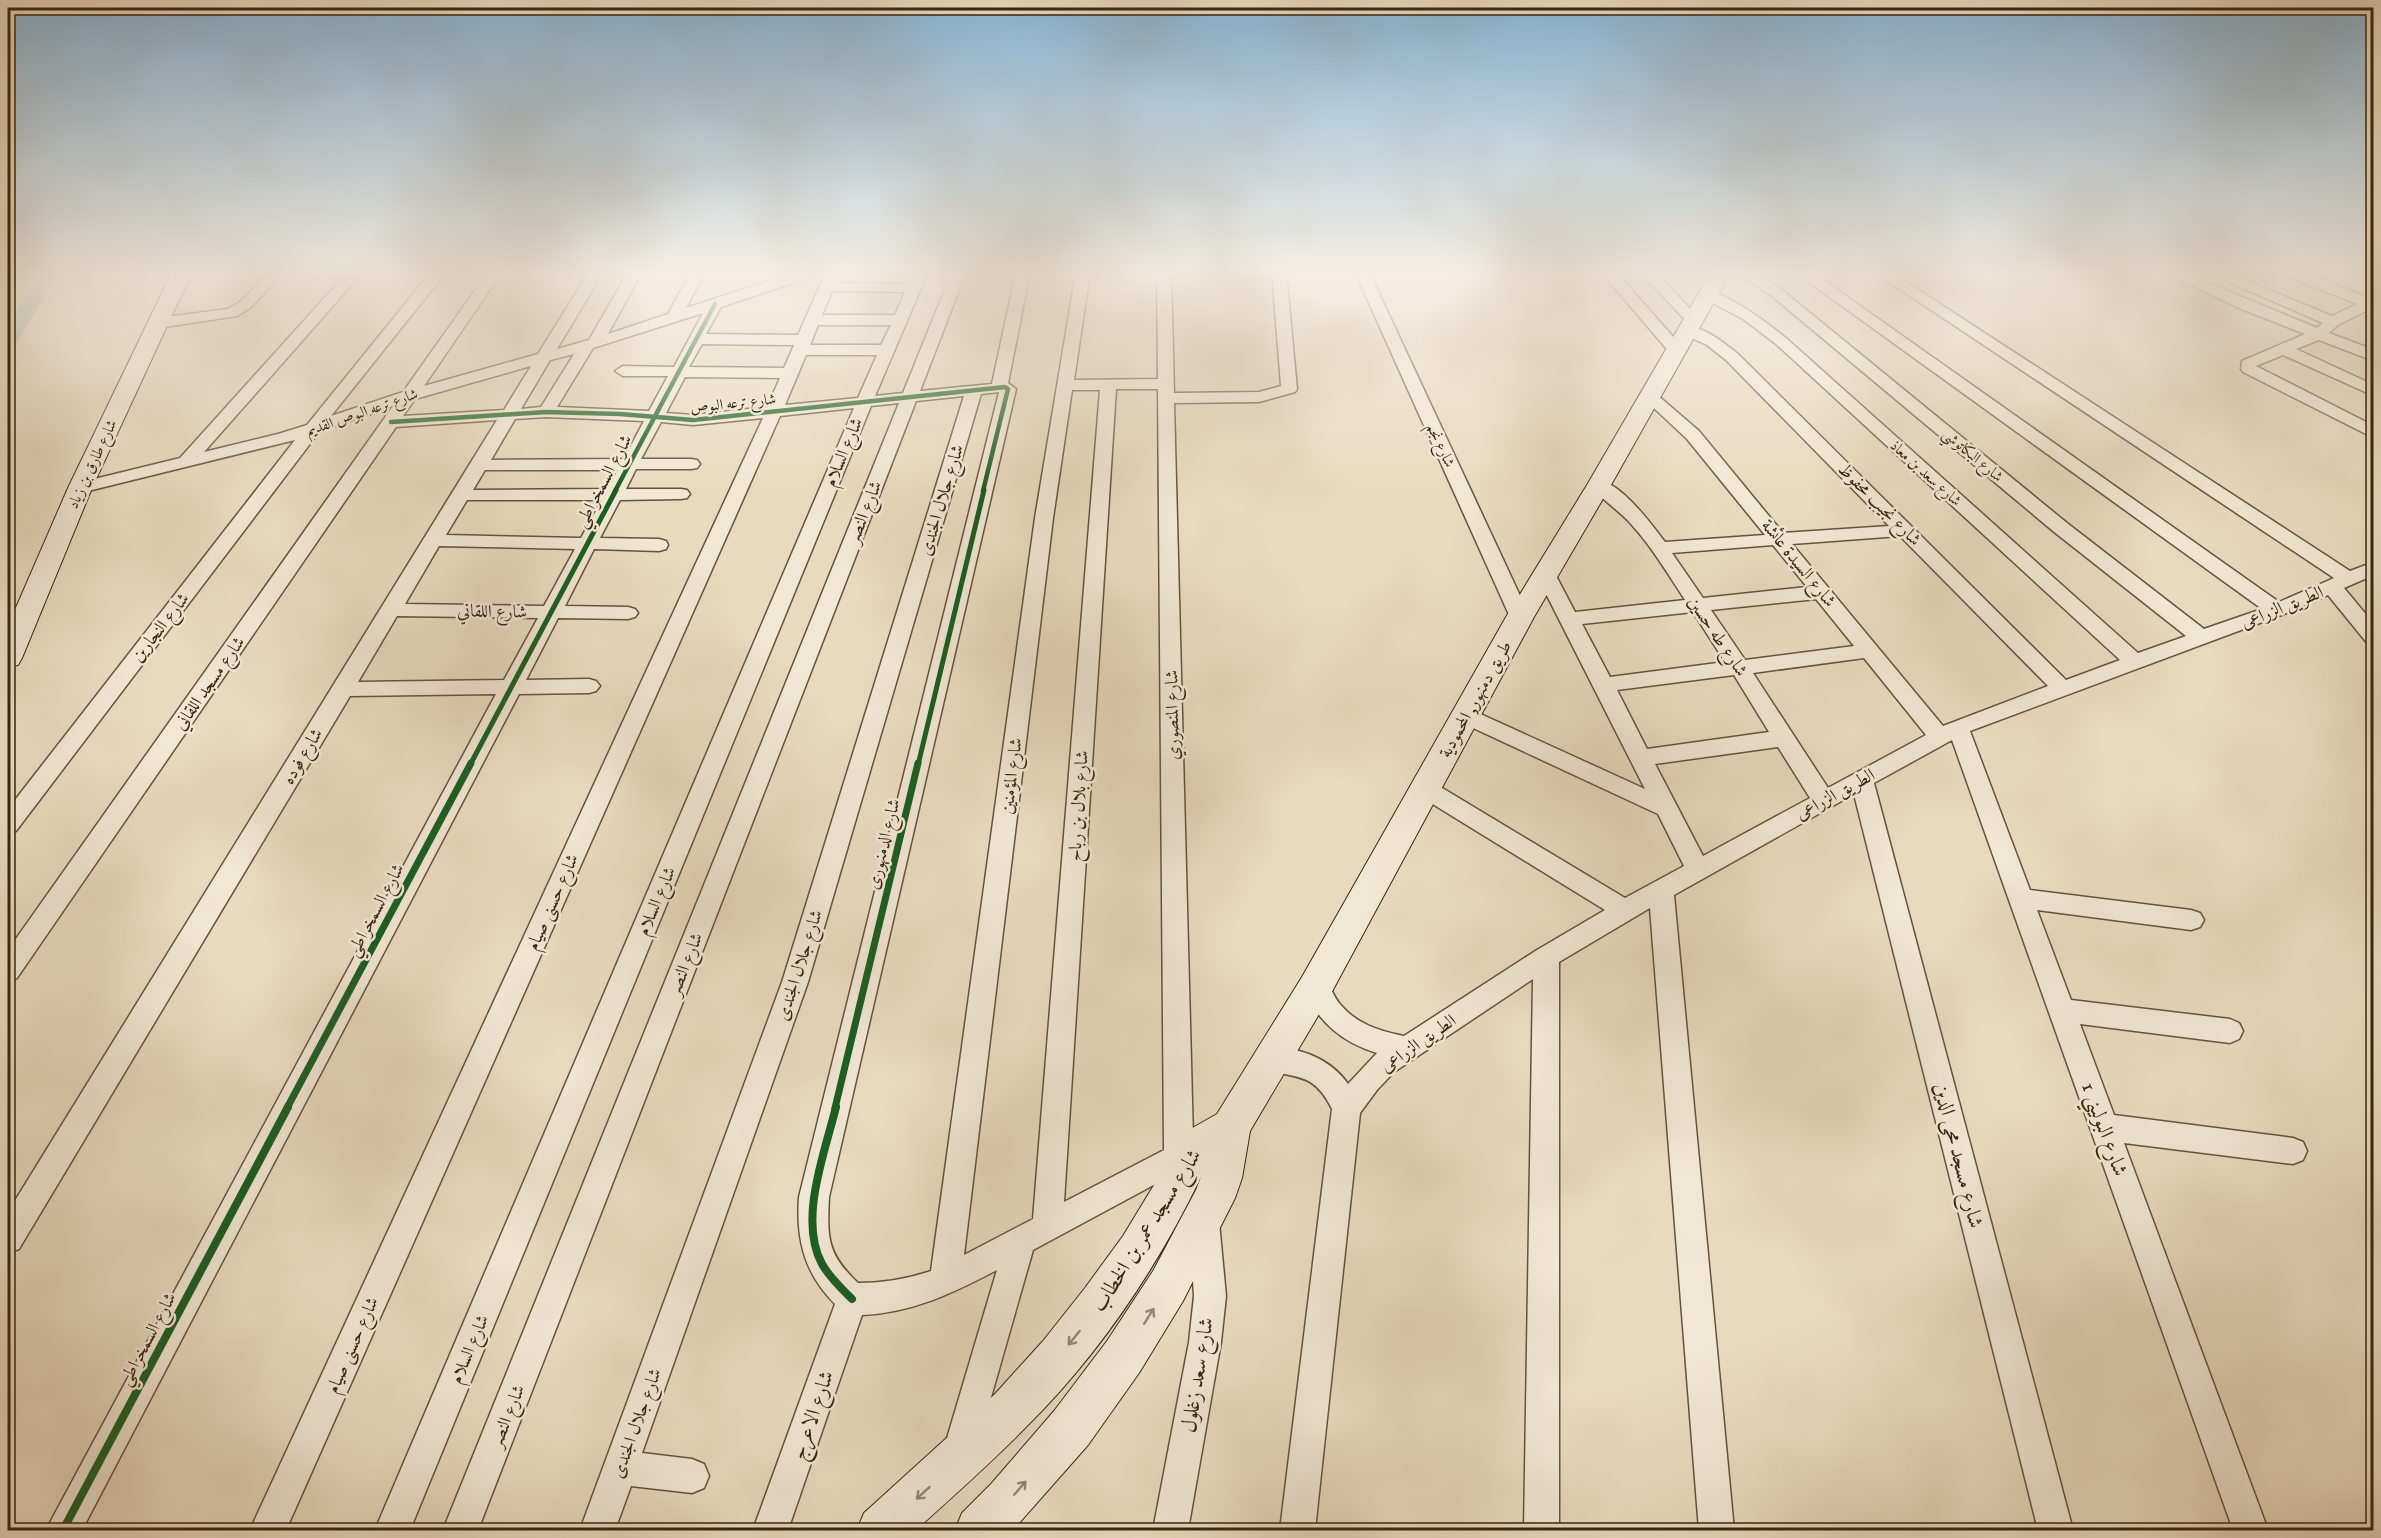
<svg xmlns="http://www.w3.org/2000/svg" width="2381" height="1538" viewBox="0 0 2381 1538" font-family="'IM FELL English',Amiri,serif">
<rect width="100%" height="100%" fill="#e9dabf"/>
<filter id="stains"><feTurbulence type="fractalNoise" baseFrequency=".00333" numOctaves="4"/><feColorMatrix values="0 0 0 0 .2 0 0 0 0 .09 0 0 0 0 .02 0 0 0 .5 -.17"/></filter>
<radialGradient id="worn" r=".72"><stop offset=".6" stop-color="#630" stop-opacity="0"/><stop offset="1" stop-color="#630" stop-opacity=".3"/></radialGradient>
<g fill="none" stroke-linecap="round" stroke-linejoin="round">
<path fill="#9cb8bd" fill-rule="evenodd" d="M40,272h18l-40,69 -3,4 -7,2v-21z"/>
<g stroke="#64533c" stroke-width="3">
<path id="minor" d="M270,272h15l-35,36 -13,8 -79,12 -8,-5 8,-5 70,-9 12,-7z
M348,272h15l-159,180 74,-18 29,-9 124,-153h15l-115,144 72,-24 85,-120h14l-78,114 114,-32 51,-82h14l-46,77 32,-9 39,-68h14l-34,62 60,-20 23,-42h14l-19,36 111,-36h22l-2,3 -96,32 -15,27 92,1 28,-63h14l-4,11 73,1 5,-12h14l-53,124 28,-3 49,-121h14l-46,119 72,-7 24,-112h14l-22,111 8,6 -187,808c-2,41 -2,57 29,86 25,0 49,-4 73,-12l104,-753 41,-246h14l-16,108 84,-1 -1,-107h14l3,121 85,-1 22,-6 -9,-114h14l11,117 -2,3 -36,10 -85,1 19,736 7,3 4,9 -4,9 -167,90 -59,207 -12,5 -12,-5 -5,-12 52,-175c-44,23 -85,43 -135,45l-74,215h-35l82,-226c-31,-31 -39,-65 -36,-107l200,-805 -18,2 -173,588 -166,471 50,6 12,5 5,12 -5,12 -12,5 -61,-7 -16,44h-35l202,-548 182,-586 -48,5 -438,1129h-35l456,-1127 -28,3 -461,1124h-35l479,-1122 -74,8 -494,1114h-36l513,-1112 -70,7 -32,-3 -20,37h50l6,1 3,4 -3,4 -6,1h-55l-10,20h55l6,1 3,4 -3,4 -6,1 -61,1 -20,38 59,1 7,2 2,4 -2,4 -7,2 -65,-2 -29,57 63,1 7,2 3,4 -3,4 -7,2 -70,-1 -32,62 63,-1 7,2 4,5 -4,5 -7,2 -70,1 -437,836h-36l450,-836 -146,2 -331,553 -11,4v-41l489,-792 -101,7 -379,551 -9,3v-31l385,-544 -74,26 -303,399 -8,3v-25l287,-369 -215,53 -6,-1 -3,-4 3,-4 106,-26zM832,291l73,1 -10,23h-73zM703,313l-29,54 -51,-1 -8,5 8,5h45l-19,35 -92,-4 36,-59zM818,325h73l-10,20h-71zM702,344l92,1 -10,23 -95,-1zM574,354l-33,53 -20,2 29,-49zM806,355h71l-19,43 -73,7zM531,366l-27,44 -101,6 12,-17zM685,377l95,1 -13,29 -74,8 -27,-2zM1116,389h42l6,761 -100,52zM1072,390h28l-67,829 -69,36 89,-737zM546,417l98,4 -20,38 -133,1 24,-41zM485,470h133l-11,19 -134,1zM467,500h135l-21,38 -135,-3zM439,546l136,3 -31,57 -139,-2zM397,616l141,2 -34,62 -146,2z
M1355,272h14l161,345 -3,5 -7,1 -7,-1 -3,-5z
M1601,272h15l67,76 2,3 -2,3h-12z
M1640,272h15l44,46 3,3 -3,3h-10z
M1736,272h17l29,18 285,233 137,106 58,-20 -467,-337h17l467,330 55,-24 -460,-306h17l459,299 24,-9v13l-30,13 30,36v20l-7,-1 -39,-48 -44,19 -314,117 60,159 161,20 9,3 4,7 -4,7 -9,3 -154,-20 34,90 159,19 9,4 4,8 -4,8 -9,4 -150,-19 34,91 179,23 10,4 4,9 -4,9 -10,4 -169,-21 144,387h-35l-281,-790 -78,43 199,747h-35l-184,-736 -180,101 60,635h-35l-49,-622 -91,54v568h-35l9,-551 -139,93 -17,18 -17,23 -45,417h-35l52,-421c-19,-39 -37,-29 -70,-41l-4,-8 4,-8c30,-11 69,7 86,32l29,-31c-36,-11 -58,-31 -75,-65l4,-8c6,-2 11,-4 17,0 7,4 11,17 16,23 17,21 40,28 65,33l133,-86 68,-40 -187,-115 -3,-6 3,-6 8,-2 8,2 191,115 59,-32 -26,-52 -200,-93 -3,-5 3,-5 8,-2 8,2 171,78 -109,-215 3,-4h14l22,42 110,-12c-17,-26 -33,-53 -54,-76 -11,-13 -33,-27 -41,-39l3,-4c23,-6 59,44 72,61l100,-7 -78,-96 -45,-42 2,-3h12l43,37 84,102 106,-7 -163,-166 -19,-15 -24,-11 -3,-3 3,-3c18,-5 41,15 55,26l328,326 54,-20 -344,-316 -33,-25 -40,-21 -2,-3 2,-3c18,-5 68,34 83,46l352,315 48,-17 -133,-105 -281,-235zM1900,536l148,150 -105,40 -151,-182zM1773,545l34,42 -104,11 -31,-45zM1816,599l38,47 -109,14 -34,-50zM1693,612l32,50 -115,15 -28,-53zM1864,658l62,77 -98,53 -75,-115zM1734,675l35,57 -122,17 -30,-59zM1778,747l32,51 -107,58 -48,-92z
M2163,272h19l135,56 6,-5 -117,-51h20l106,44 25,-12 -73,-29 -2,-3h20l67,26 5,-1v10l-36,18 -9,8 45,17v11l-55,-21 -23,9 78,36v11l-91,-41 -27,11 118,60v12l-131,-66 -2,-3 1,-8 63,-27 -64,-25z
M2360,272h14v7z
M1204,1208l11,4 4,10 7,74 -5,46 -33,188h-35l36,-188 5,-46 -5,-74 4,-10z"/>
</g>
<g stroke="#382611" stroke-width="2">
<path id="secondary" d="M172,272h20l-100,216 -70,170 -4,7 -10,2v-41l60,-138z
M1711,272h20l-120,213 -77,132 -206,382 -78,132 -8,47 -7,20 -52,103 -44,72 -51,72 -75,85h-58l7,-17 29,-29 63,-73 53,-70 46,-70 43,-81 5,-13c-44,91 -103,179 -175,250 -35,36 -73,69 -110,103h-59l7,-17 131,-119 48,-53 42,-53 38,-52 31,-51 26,-50 37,-21 85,-137 204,-360 81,-132z"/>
</g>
<use href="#minor" fill="#f1e7d5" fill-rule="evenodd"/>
<use href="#secondary" fill="#f1e7d5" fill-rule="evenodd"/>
<g stroke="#f1e7d5" stroke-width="8">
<path id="cycleway-far3" d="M391,422l155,-10 74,2 73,6 312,-33 3,2 -25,102
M615,491l100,-187"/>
</g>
<g stroke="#f1e7d5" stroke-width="8">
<path id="cycleway-far2" d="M470,765l146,-275
M918,765l66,-275"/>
</g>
<g stroke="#f1e7d5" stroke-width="10">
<path id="cycleway-far1" d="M287,1108l184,-345
M835,1108l83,-345"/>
</g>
<g stroke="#f1e7d5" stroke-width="12">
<path id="cycleway" d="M836,1107c-11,45 -38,113 -14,157 8,14 19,24 30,35
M63,1530l225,-423"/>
</g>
<use href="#cycleway-far3" stroke="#1b5e20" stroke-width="4.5"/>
<use href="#cycleway-far2" stroke="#1b5e20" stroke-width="5"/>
<use href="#cycleway-far1" stroke="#1b5e20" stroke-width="7"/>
<use href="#cycleway" stroke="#1b5e20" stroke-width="8"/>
</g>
<defs><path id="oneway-shaft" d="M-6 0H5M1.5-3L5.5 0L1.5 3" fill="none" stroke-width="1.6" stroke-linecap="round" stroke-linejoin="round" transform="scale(1.5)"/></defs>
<g stroke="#948673">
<use href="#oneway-shaft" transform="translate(1149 1316) rotate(-58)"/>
<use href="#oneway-shaft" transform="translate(1074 1338) rotate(129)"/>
<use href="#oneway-shaft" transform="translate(1020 1488) rotate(-49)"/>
<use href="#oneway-shaft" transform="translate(923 1493) rotate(137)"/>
</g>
<linearGradient id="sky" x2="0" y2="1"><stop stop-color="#89b6d7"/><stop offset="0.56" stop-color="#f5eee2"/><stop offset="1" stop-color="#f5eee2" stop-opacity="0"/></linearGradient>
<rect width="2381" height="488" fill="url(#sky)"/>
<g text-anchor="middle" stroke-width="5" stroke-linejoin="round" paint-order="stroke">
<g font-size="15" fill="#382611" stroke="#f1e7d5">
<text transform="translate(733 403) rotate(-6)" y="5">شارع ترعه البوص</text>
<text transform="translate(362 412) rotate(-19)" y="5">شارع ترعه البوص القديم</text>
<text transform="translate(1441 445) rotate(65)" y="5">شارع نجم</text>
<text transform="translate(1973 455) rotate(40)" y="5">شارع البكاتوشي</text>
<text transform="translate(92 464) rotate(-65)" y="5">شارع طارق بن زياد</text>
<text transform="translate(1926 473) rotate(42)" y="5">شارع سعد بن معاذ</text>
</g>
<g font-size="18" fill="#382611" stroke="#f1e7d5">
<text transform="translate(843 452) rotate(-67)" y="6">شارع السلام</text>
<text transform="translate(603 481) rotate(-62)" y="6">شارع السمخراطي</text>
<text transform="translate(941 500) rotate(-73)" y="6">شارع جلال الجندى</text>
<text transform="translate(1880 504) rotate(45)" y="6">شارع نجيب محفوظ</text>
<text transform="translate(864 512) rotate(-68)" y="6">شارع النصر</text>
<text transform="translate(1799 563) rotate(51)" y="6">شارع السيدة عائشة</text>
<text transform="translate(2282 607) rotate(-22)" y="6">الطريق الزراعى</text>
<text transform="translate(492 611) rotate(1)" y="6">شارع اللقاني</text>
<text transform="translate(160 627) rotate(-52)" y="6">شارع النجارين</text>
<text transform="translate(1718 636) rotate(56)" y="6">شارع طه حسين</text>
<text transform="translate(209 683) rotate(-55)" y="6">شارع مسجد اللقاني</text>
<text transform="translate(1475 699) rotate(-61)" y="6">طريق دمنهور, المحمودية</text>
<text transform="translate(1172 715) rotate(-91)" y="6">شارع المنصوري</text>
<text transform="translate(302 756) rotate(-59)" y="6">شارع فوده</text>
<text transform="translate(1011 776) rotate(-83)" y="6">شارع المؤمنين</text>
<text transform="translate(1835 794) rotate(-29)" y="6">الطريق الزراعى</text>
<text transform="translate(1078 806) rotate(-86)" y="6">شارع بلال بن رباح</text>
<text transform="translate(883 844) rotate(-76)" y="6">شارع الدمنهورى</text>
<text transform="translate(656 901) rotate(-67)" y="6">شارع السلام</text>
<text transform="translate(552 902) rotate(-66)" y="6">شارع حسنى صيام</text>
<text transform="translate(375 910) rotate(-62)" y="6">شارع السمخراطي</text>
<text transform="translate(685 964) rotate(-68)" y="6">شارع النصر</text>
<text transform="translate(799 965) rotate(-72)" y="6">شارع جلال الجندى</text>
<text transform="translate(1418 1043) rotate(-35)" y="6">الطريق الزراعى</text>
<text transform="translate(147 1339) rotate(-62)" y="6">شارع السمخراطي</text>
<text transform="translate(352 1345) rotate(-66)" y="6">شارع حسنى صيام</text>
<text transform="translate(469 1349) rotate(-67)" y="6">شارع السلام</text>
<text transform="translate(507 1416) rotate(-68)" y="6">شارع النصر</text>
<text transform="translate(636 1423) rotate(-70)" y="6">شارع جلال الجندى</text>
</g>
<g font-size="21" fill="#382611" stroke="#f1e7d5">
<text transform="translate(2105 1129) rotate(70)" y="7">شارع البوليني 1</text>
<text transform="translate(1959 1155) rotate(76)" y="7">شارع مسجد محى الدين</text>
<text transform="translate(1146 1230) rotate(-58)" y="7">شارع مسجد عمر بن الخطاب</text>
<text transform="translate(1197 1375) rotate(-81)" y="7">شارع سعد زغلول</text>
<text transform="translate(812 1415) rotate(-71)" y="7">شارع الاعرج</text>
</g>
</g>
<rect width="2381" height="1538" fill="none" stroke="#e9dabf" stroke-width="30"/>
<rect x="9" y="9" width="2363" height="1520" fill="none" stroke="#382611" stroke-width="3"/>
<rect x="15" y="15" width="2351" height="1508" fill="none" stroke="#382611" stroke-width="1.5"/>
<rect width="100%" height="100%" filter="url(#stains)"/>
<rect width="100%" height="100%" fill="url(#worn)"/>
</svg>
